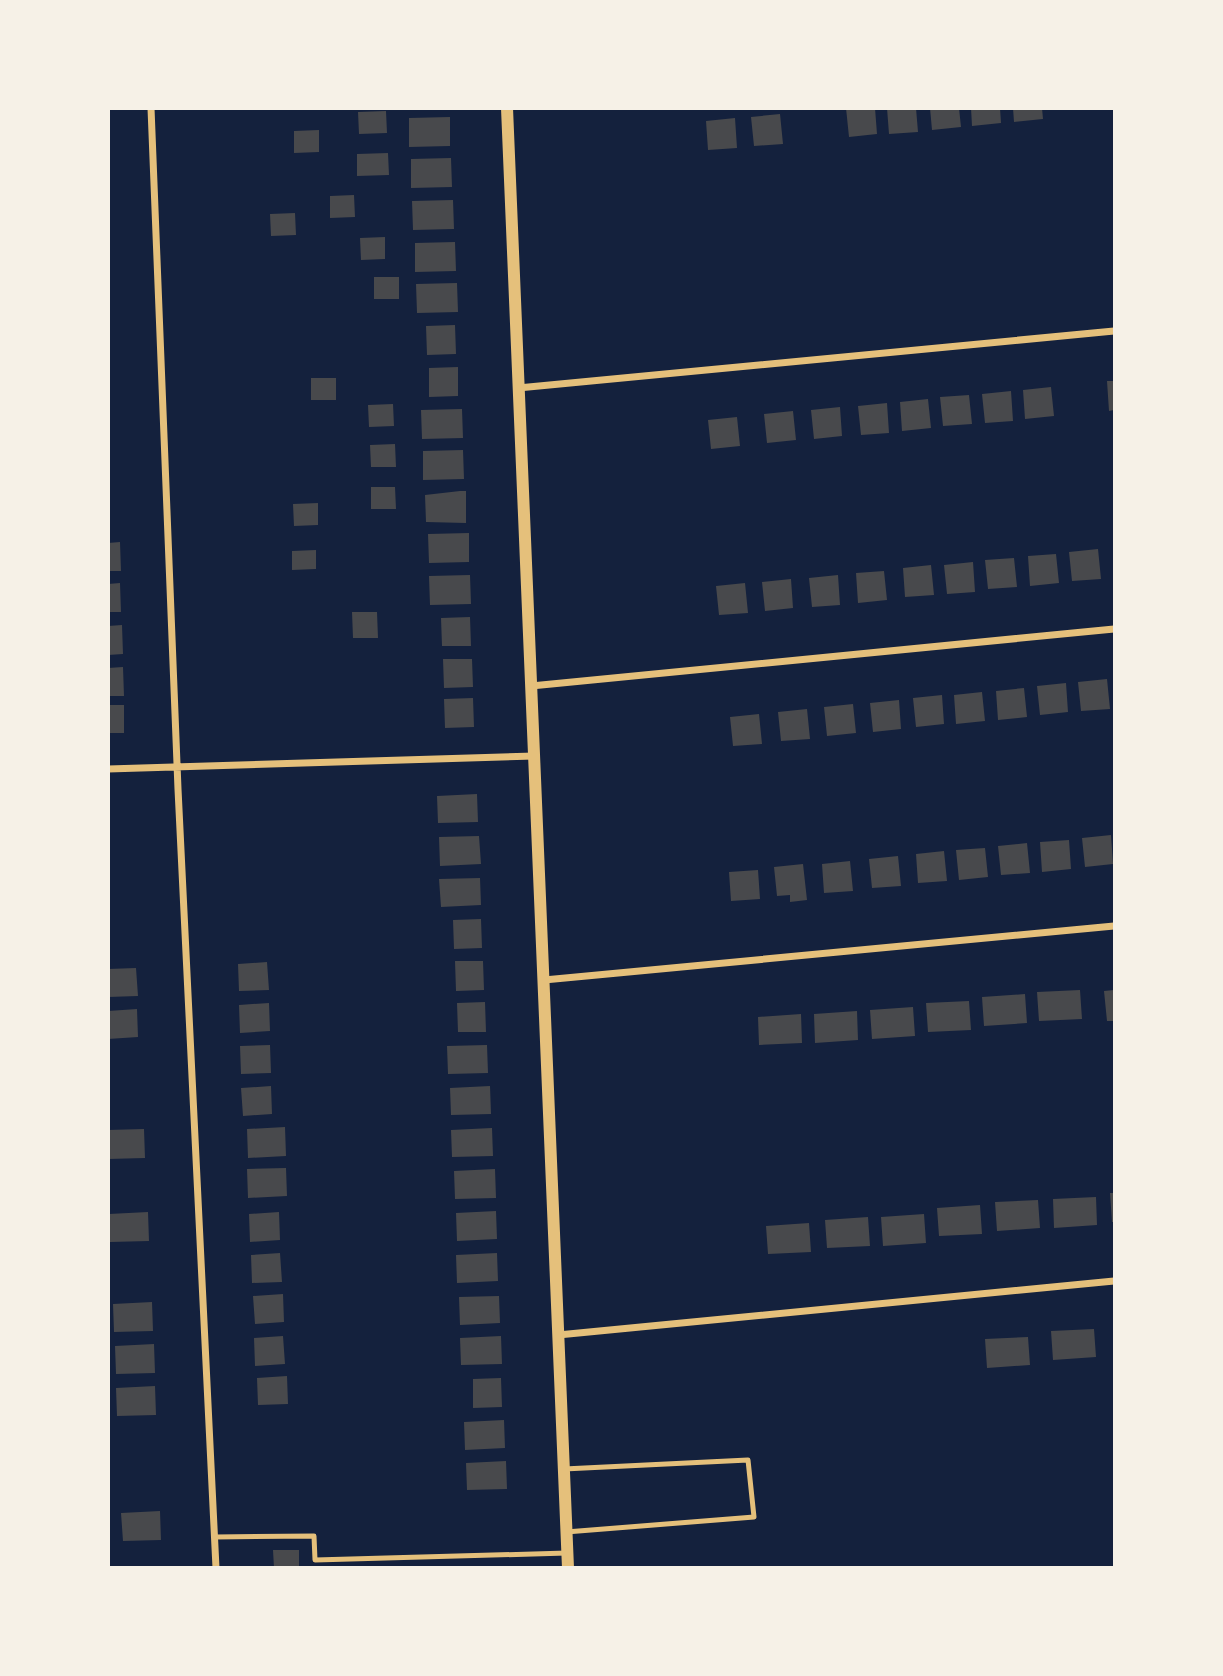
<svg xmlns="http://www.w3.org/2000/svg" width="1223" height="1676" viewBox="0 0 1223 1676" font-family="'Archivo Narrow',sans-serif">
<rect width="100%" height="100%" fill="#14213d"/>
<path fill="#48494c" d="M846,108h29l2,26 -28,3z
M887,108h29l2,24 -29,2z
M930,108h29l2,19 -29,3z
M971,108h29l1,15 -29,3z
M1013,108h29l1,11 -29,3z
M386,111l1,22 -28,1 -1,-22z
M780,114l3,30 -29,2 -3,-29z
M450,117v29l-41,1v-29z
M735,118l2,30 -29,2 -2,-29z
M319,130v22l-25,1v-22z
M388,153l1,22 -32,1v-22z
M451,158l1,29 -41,1v-29z
M354,195l1,22 -25,1v-22z
M453,200l1,29 -41,1 -1,-29z
M295,213l1,22 -25,1 -1,-22z
M385,237v22l-24,1 -1,-22z
M455,242l1,29 -41,1v-29z
M374,277h25v22h-25z
M457,283l1,29 -41,1 -1,-29z
M455,325l1,29 -29,1 -1,-29z
M458,367v29l-29,1v-29z
M311,378h25v22h-25z
M1107,381h7v29l-5,1z
M1051,387l3,29 -29,3 -2,-29z
M1011,391l2,30 -28,2 -3,-29z
M969,395l3,29 -29,2 -3,-29z
M928,399l3,29 -29,3 -2,-29z
M887,403l2,30 -28,2 -3,-29z
M393,404l1,22 -25,1 -1,-22z
M840,407l2,29 -28,3 -3,-29z
M462,409l1,29 -41,1 -1,-29z
M793,411l3,29 -29,3 -3,-29z
M737,417l3,29 -29,3 -3,-29z
M395,444l1,23h-25l-1,-22z
M463,450l1,29 -41,1v-29z
M371,487h24l1,22h-25z
M460,491h6v32l-40,-1 -1,-27z
M318,503v22l-24,1 -1,-22z
M469,533v29l-40,1 -1,-29z
M120,542l1,29h-13v-28z
M1098,549l3,30 -29,2 -3,-29z
M316,550v19l-24,1v-19z
M1056,554l3,29 -29,3 -2,-30z
M1014,558l3,29 -29,2 -3,-29z
M973,562l2,30 -28,2 -3,-29z
M931,565l3,30 -29,2 -2,-29z
M884,571l3,29 -29,3 -2,-30z
M470,575l1,29 -41,1 -1,-29z
M838,575l2,30 -28,2 -3,-29z
M791,579l2,29 -28,3 -3,-29z
M120,583l1,29h-13v-28z
M745,583l3,30 -29,2 -3,-29z
M352,612h25l1,26h-25z
M470,617l1,29h-29l-1,-28z
M122,625l1,29 -15,1v-29z
M443,659h29l1,28 -29,1z
M123,667l1,29h-16v-28z
M1107,679l3,30 -29,2 -3,-29z
M1066,683l2,29 -28,3 -3,-29z
M1024,688l3,29 -29,3 -2,-29z
M982,692l3,29 -29,3 -2,-29z
M942,695l2,29 -28,3 -3,-29z
M473,698l1,29 -29,1 -1,-29z
M899,700l2,29 -28,3 -3,-29z
M853,704l3,29 -29,3 -3,-29z
M108,705h16v28h-16z
M807,709l3,30 -29,2 -3,-29z
M759,714l3,30 -29,2 -3,-29z
M477,794l1,28 -40,1 -1,-27z
M1111,835l2,29 -28,3 -3,-29z
M479,836l2,28 -41,2 -1,-29z
M1069,840l2,29 -29,3 -2,-30z
M1027,843l3,30 -29,2 -3,-29z
M985,848l3,29 -29,3 -3,-30z
M944,851l3,30 -29,2 -2,-29z
M898,856l3,30 -29,2 -3,-29z
M850,861l3,30 -29,2 -2,-29z
M803,864l4,36 -17,2v-7l-13,1 -3,-29z
M758,870l2,29 -29,2 -2,-29z
M480,878l1,27 -40,2 -2,-28z
M481,919l1,29 -28,1 -1,-29z
M455,961h28l1,29 -28,1z
M267,962l2,28 -30,1 -1,-27z
M136,968l2,28 -30,1v-28z
M1080,990l2,29 -43,2 -2,-29z
M1114,990v31h-7l-3,-30z
M1025,994l2,29 -43,3 -2,-29z
M969,1001l2,29 -43,2 -2,-29z
M485,1002l1,30h-28l-1,-29z
M269,1003l1,28 -30,2 -1,-28z
M913,1007l2,29 -43,3 -2,-29z
M137,1009l1,28 -30,2v-28z
M857,1011l1,29 -43,3 -1,-29z
M801,1014l1,29 -43,2 -1,-28z
M270,1045l1,28 -30,1 -1,-28z
M487,1045l1,28 -40,1 -1,-28z
M271,1086l1,28 -29,2 -2,-28z
M490,1086l1,28 -40,1 -1,-27z
M285,1127l1,29 -38,2 -1,-29z
M492,1128l1,28 -41,1 -1,-27z
M144,1129l1,29 -37,1v-29z
M286,1168l1,28 -39,2 -1,-29z
M495,1169l1,29 -41,1 -1,-28z
M1110,1193h4v29h-2z
M1096,1197l1,28 -43,3 -1,-29z
M1038,1200l2,28 -43,3 -2,-29z
M980,1205l2,29 -43,2 -2,-28z
M496,1211l1,28 -40,2 -1,-28z
M148,1212l1,29 -39,1 -1,-28z
M279,1212l1,28 -30,2 -1,-28z
M924,1214l2,29 -43,3 -2,-29z
M868,1217l2,29 -43,2 -2,-28z
M809,1223l2,29 -43,2 -2,-28z
M280,1253l2,29 -30,1 -1,-28z
M497,1253l1,28 -41,2 -1,-28z
M283,1294l1,28 -29,2 -2,-28z
M499,1296l1,27 -40,2 -1,-28z
M152,1302l1,29 -39,1 -1,-28z
M1094,1329l2,28 -43,3 -2,-29z
M283,1336l2,28 -30,2 -1,-28z
M501,1336l1,28 -41,1 -1,-27z
M1028,1337l2,28 -43,3 -2,-29z
M154,1344l1,29 -39,1 -1,-28z
M287,1376l1,28 -30,1 -1,-27z
M501,1378l1,29 -29,1v-29z
M155,1386l1,29 -39,1 -1,-28z
M504,1420l1,28 -40,2 -1,-28z
M506,1461l1,28 -40,1 -1,-27z
M160,1511l1,29 -38,1 -2,-28z
M273,1550h26v18h-25z"/>
<g fill="none" stroke-linecap="round" stroke-linejoin="round">
<path stroke="#e5c07b" stroke-width="5" d="M564,1469l184,-9 6,57 -188,15
M215,1537l99,-1 1,24 252,-7"/>
<path stroke="#e5c07b" stroke-width="7" d="M151,108l27,681 38,779
M518,388l596,-57
M531,686l583,-57
M108,769l426,-13
M544,980l570,-54
M558,1335l556,-54"/>
<path stroke="#e5c07b" stroke-width="12" d="M507,108l61,1460"/>
</g>
<rect width="1223" height="1676" fill="none" stroke="#f6f1e7" stroke-width="220"/>
</svg>
